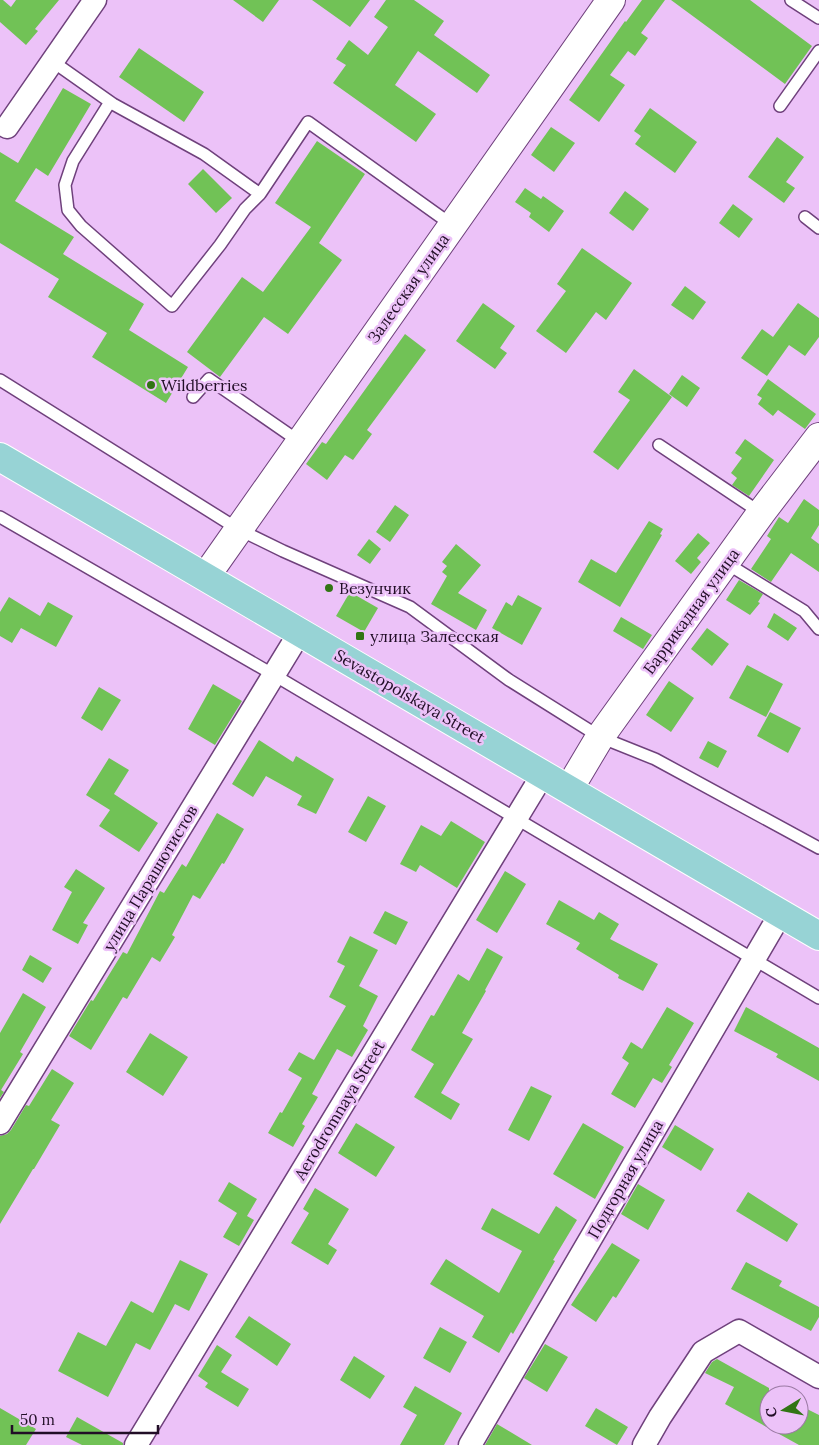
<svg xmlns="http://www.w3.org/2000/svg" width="819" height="1445" viewBox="0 0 819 1445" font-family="Lora,serif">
<rect width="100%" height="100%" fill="#ecc2f8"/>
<path fill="#71c256" d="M0,0h3l8,7 5,-7h43l-24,29 3,2 -12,14 -26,-23z
M233,0h46l-16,22z
M312,0h58l-20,27z
M386,0h28l30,21 -10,14 56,40 -13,18 -59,-42 -23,34 41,29 -20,28 -83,-59 13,-18 -10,-6 13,-19 19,15 20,-28 -14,-10z
M642,0h23l-24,33 7,5 -13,18 -7,-5 -18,24 15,10 -26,37 -30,-22 56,-79 1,1z
M671,0h79l62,46 -27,38z
M139,48l65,44 -20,30 -65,-45z
M63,88l28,16 -43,72 -12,-8 -21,33 59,36 -11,17 81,50 -15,26 59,37 -22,36 -74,-46 15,-24 -59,-36 11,-18 -59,-36v-91l18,11z
M650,108l47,34 -22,31 -40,-29 6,-8 -7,-5z
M551,127l24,16 -21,29 -23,-17z
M777,137l27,20 -18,25 9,6 -11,15 -36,-26z
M317,141l48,33 -46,69 23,17 -54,74 -24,-17 -44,60 -33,-25 55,-75 21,15 48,-65 -36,-24z
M203,169l29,29 -16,15 -28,-29z
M525,188l16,11 2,-3 21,15 -15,21 -20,-15 2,-4 -16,-11z
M625,191l24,18 -16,22 -24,-18z
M733,204l20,15 -14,19 -20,-15z
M582,248l50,35 -26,37 -10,-8 -30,41 -30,-22 30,-40 -9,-7z
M685,286l21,16 -13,18 -22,-15z
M483,303l32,23 -15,22 7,5 -12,16 -39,-28z
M798,303l21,15v19l-14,19 -16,-11 -22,31 -26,-18 21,-29 11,8z
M405,334l21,16 -59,80 5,4 -19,26 -8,-5 -18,25 -21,-16 16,-22 4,2z
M634,369l38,28 -54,73 -25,-18 37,-52 -12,-8z
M682,375l18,13 -13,19 -18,-13z
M768,379l48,35 -11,15 -27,-19 -5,6 -15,-12 4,-6 -5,-3z
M745,439l29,21 -25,36 -17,-11 5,-7 -6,-5 11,-15 -7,-5z
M804,499l15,11v15l-8,13 8,6v28l-28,-19 -20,29 -20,-13 20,-30 -4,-3 12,-19 9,6z
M395,505l14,10 -19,27 -14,-10z
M649,521l14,8 -3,5 2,1 -42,72 -42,-25 13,-23 25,14z
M698,533l12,10 -13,15 4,4 -10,12 -16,-13z
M369,539l12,10 -11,15 -13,-9z
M456,544l25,21 -23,28 29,17 -11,20 -45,-26 16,-28 -5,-4 5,-6 -5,-4z
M739,580l24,14 -5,8 2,1 -10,12 -24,-15z
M350,592l28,16 -14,24 -28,-16z
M518,595l24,13 -20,37 -30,-17 14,-26 6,4z
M9,597l31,19 8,-14 25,14 -17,31 -35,-19 -9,15 -12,-7v-24z
M774,613l23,15 -9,13 -21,-14z
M621,617l31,18 -9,14 -30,-18z
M707,628l22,16 -17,22 -21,-17z
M747,665l36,19 -17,33 -37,-19z
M669,681l25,17 -23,34 -25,-17z
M213,684l29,17 -27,44 -27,-16z
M99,687l22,13 -19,31 -21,-13z
M770,712l31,16 -13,25 -31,-17z
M259,740l34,22 3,-6 38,23 -18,35 -19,-9 5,-9 -36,-20 -13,21 -21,-13z
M708,741l19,10 -9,17 -19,-10z
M109,758l20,12 -15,24 44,29 -19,29 -40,-26 11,-16 -24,-15z
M368,796l18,10 -20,36 -18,-10z
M217,813l27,16 -20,35 -2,-1 -22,36 -7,-4 -21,40 3,2 -15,25 -8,-5 -25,42 -4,-2 -32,53 -22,-14 22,-36 2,1 30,-49 4,2 33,-63 4,2 18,-29 4,3z
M451,821l34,21 -28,46 -37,-23 -4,7 -16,-8 21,-39 20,11z
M76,869l29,19 -22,35 5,2 -10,19 -26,-14 20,-38 -8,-5z
M505,871l21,13 -29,49 -21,-13z
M559,900l35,20 5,-8 20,12 -9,15 48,25 -15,27 -25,-13 1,-3 -43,-26 4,-6 -34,-19z
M385,911l23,11 -12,23 -23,-12z
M350,936l28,14 -19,36 19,10 -15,30 5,4 -16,27 -15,-8 -25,45 6,3 -16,27 3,2 -12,21 -25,-14 12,-21 2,1 20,-35 -14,-8 11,-18 15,8 32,-54 -17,-9 16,-31 -8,-4z
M487,948l16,9 -18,33 1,1 -24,42 11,6 -32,54 19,11 -9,16 -37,-23 20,-33 -23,-14 20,-35 3,1 24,-42 11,7z
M30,955l22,13 -9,15 -21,-13z
M23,993l23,14 -26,45 3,2 -22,36 3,2 -4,6v-65z
M667,1007l27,16 -25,42 3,2 -10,16 -9,-5 -18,30 -24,-14 18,-31 -7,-5 9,-16 11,7z
M746,1007l73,41v33l-43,-24 2,-3 -44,-23z
M150,1033l38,24 -25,39 -37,-24z
M52,1069l22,14 -23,37 9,5 -26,44h-1l-33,55v-88l7,-2 4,-4 15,-25 3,1z
M531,1086l21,10 -23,45 -21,-11z
M356,1123l39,24 -19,30 -38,-24z
M583,1123l41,24 -29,52 -42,-25z
M675,1125l39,24 -13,22 -39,-24z
M229,1182l28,17 -10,17 7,4 -15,26 -16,-9 14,-24 -19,-12z
M638,1184l27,16 -17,30 -27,-16z
M315,1188l34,21 -21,35 9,6 -9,15 -37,-22 18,-30 -6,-4z
M748,1192l50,32 -11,18 -51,-31z
M556,1206l21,14 -24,40 2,1 -23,40 -19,33 -2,-2 -12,21 -27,-16 12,-21 -54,-32 16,-25 53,34 23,-42 -41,-22 11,-21 47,26z
M612,1243l28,17 -24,38 -3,-2 -17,26 -25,-17z
M180,1260l28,14 -19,37 -14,-7 -25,46 -14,-7 -28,54 -50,-26 20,-39 28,14 25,-45 22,12z
M746,1262l36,19 -3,5 40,21v10l-8,14 -80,-42z
M249,1316l42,28 -14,22 -42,-29z
M440,1327l27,15 -17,31 -27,-15z
M545,1344l23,13 -21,35 -23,-14z
M217,1345l15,10 -11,17 28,17 -11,18 -33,-20 3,-4 -10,-7z
M354,1356l31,20 -15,23 -30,-19z
M717,1359l52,29v37h30l8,-16 12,6v30h-20l-74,-41 9,-17 -29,-14 7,-11z
M415,1386l47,27 -18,32h-44l17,-30 -14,-8z
M0,1408l36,21 -10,16h-26z
M596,1408l32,19 -11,18 -32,-19z
M77,1417l46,26v2h-41l-16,-8z
M497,1424l35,21h-47z"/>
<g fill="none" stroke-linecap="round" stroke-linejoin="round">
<g stroke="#6f417c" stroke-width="14">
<path id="service" d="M791,0l28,18
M52,61l61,43 91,50 56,40 48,-72 144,103
M110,102l-37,59 -8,24 3,25 13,16 91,80 48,-61 25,-36 15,-15
M780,106l39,-55
M805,217l14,11
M0,380l238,149 45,22 127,56 99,73 91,57 55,22 164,89
M193,397l16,-18 91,63
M659,445l102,68
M0,517l274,158 545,323
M726,563l78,48 15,18"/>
</g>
<g stroke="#6f417c" stroke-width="25">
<path id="minor" d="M7,127l88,-127
M0,1123l300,-491
M136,1445l407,-671
M470,1445l311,-532
M644,1445l16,-28 43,-65 36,-21 80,46"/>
</g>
<g stroke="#6f417c" stroke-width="30">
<path id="tertiary" d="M569,789l31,-52 161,-224 58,-76"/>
</g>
<g stroke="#6f417c" stroke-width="30">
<path id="secondary" d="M206,576l405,-576"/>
</g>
<g stroke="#fff" stroke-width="30">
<path id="primary" d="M0,457l819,479"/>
</g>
<use href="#service" stroke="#fff" stroke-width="11"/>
<use href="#minor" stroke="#fff" stroke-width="22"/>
<use href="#tertiary" stroke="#fff" stroke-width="28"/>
<use href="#secondary" stroke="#fff" stroke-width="28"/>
<use href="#primary" stroke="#97d3d5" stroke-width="28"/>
</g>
<g fill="#317514" stroke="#ecc2f8" stroke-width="2">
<circle cx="151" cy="385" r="5"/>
<circle cx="329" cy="588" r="5"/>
<rect x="355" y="631" width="10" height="10" rx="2.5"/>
</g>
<g text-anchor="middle" stroke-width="5" stroke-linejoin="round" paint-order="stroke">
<g font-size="16" fill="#210e26" stroke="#ecc2f8">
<text transform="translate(408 288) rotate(-55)" y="6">Залесская улица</text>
<text transform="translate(691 611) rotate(-54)" y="6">Баррикадная улица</text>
<text transform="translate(410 696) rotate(30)" y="6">Sevastopolskaya Street</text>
<text transform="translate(150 878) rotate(-59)" y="6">улица Парашютистов</text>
<text transform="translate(339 1110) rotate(-59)" y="6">Aerodromnaya Street</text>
<text transform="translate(625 1179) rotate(-60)" y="6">Подгорная улица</text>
</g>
<g font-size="16" fill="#210e26" stroke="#ecc2f8" text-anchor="start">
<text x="161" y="391">Wildberries</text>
<text x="339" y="594">Везунчик</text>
<text x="370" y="642">улица Залесская</text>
</g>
</g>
<g transform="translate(784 1410) rotate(260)"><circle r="24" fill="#ecc2f8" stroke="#9b7aa4"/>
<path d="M0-4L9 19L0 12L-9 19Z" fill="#317514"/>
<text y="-8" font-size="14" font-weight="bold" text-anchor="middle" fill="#210e26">С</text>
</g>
<path d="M12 1425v8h146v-8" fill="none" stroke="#210e26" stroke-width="2.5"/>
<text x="20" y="1425" font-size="15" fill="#210e26" stroke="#ecc2f8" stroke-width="4" paint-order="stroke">50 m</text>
</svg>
